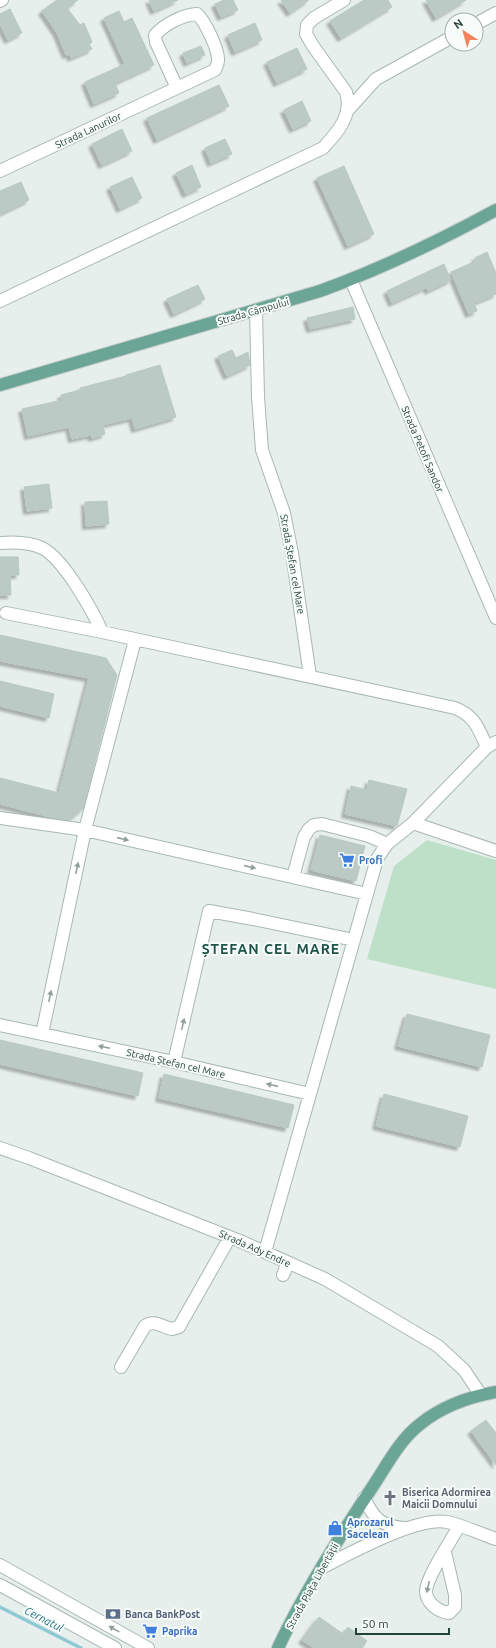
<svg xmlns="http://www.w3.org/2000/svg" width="496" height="1648" viewBox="0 0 496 1648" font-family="Ubuntu,sans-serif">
<defs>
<filter id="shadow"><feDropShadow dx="-3.5" dy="3.5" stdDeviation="1" flood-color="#0004"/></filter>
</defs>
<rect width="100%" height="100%" fill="#e6efeb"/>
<path fill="#bfe0c8" d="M427,840l69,20v129l-129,-30 27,-93z"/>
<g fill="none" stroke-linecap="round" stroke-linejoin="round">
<path stroke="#8ec9d4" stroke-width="3.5" d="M0,1607l81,41"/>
</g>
<path fill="#bbcac4" stroke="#b8c9c2" filter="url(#shadow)" d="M57,0h21l-11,8 13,17 4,-2 8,19 -3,2 3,5 -21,9 -1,-4 -4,1 -9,-22 -15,-22z
M149,0h29l-24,11z
M224,0h9l5,10 -17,7 -6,-13z
M281,0h28l-19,13z
M364,0h24l4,7 -51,31 -11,-17z
M426,0h40l-30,18z
M10,9l12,24 -14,7 -8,-16v-10z
M119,11l5,11 8,-4 22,47 -39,18 4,10 -25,11 -9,-22 40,-18 -21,-46z
M255,23l7,17 -27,12 -7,-17z
M201,46l4,9 -18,8 -4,-10z
M297,48l10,21 -30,14 -10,-21z
M219,85l10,21 -72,34 -10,-22z
M302,101l9,20 -18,8 -9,-19z
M122,129l10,22 -30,14 -10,-21z
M225,139l7,15 -21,9 -6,-15z
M192,165l9,22 -15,7 -10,-21z
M344,166l30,68 -26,12 -31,-68z
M132,177l10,21 -22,11 -10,-22z
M21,182l8,18 -29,14v-23z
M487,252l9,21v21l-22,9 3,8 -8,3 -18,-42 25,-11 -1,-3z
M444,264l7,16 -23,11 -1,-4 -35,16 -5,-12z
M198,285l7,14 -31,15 -7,-15z
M353,307l2,12 -45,10 -3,-11z
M232,350l4,8 12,-6 2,13 -23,11 -9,-20z
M160,365l16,52 -41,12 -3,-11 -29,7 2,9 -13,4 -1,-3 -19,4 -3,-12 -41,9 -6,-27 40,-9 -1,-5 19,-5v-2l46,-12v-1z
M49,484l3,24 -25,3 -3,-24z
M107,501l2,23 -23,2 -1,-24z
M0,557h18l1,18h-9l1,20h-11z
M0,635l106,23 11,17 -34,134 -14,11 -15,-2 -54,-14v-26l59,15 30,-115 -89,-17z
M0,681l54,13 -5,24 -49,-12z
M369,780l38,9 -10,37 -52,-12 6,-28 16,4z
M320,835l45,11 -9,35 -45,-11z
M407,1014l83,21 -8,32 -84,-21z
M0,1040l143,33 -5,23 -138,-32z
M164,1074l130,31 -6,23 -129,-30z
M384,1094l84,22 -8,31 -84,-21z
M486,1420l10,13v32l-25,-34z
M319,1617l24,17 5,-7 19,14 -5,7h-48l-12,-8z"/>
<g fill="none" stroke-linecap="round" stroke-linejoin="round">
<g stroke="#a8b8b2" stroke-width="14">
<path id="minor" d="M0,1l2,-1
M476,24l20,-11
M348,110l28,-31 76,-42
M0,171l215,-101c1,-3 3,-6 3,-9 1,-11 -13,-40 -21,-47 -15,1 -32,10 -42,21l1,7 21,46
M351,280l145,338
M0,301l323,-153c15,-16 30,-33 23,-56l-33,-46 -7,-12 1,-9 7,-7 30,-18
M256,310l2,87 4,53 22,63 8,40 18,123
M0,543c13,-1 30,-1 42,5 21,10 51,63 60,84
M6,613l96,19 353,76c20,8 23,20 32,39
M0,818l85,12 282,64
M413,823l83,28
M293,877l11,-40 5,-8 5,-4 8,-1 47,12 18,8
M0,1025l174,37 136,32
M42,1034l43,-204 50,-190
M174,1062l35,-151 44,8 101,21
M0,1148l29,10 211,83 85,38 113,67 26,24 17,25
M265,1252l112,-393 10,-15 26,-21 74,-76 9,-5
M283,1275l5,-12
M121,1367l24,-41c9,-7 17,1 27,3l7,-2 51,-90
M364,1498c10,21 17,28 40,30
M445,1552l10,43v12l-6,6c-10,-1 -23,-10 -23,-22 1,-15 25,-50 33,-65
M0,1565l148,83
M321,1568c28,-14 96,-52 126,-46 15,3 34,12 49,17
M0,1585l115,63"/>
</g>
<g stroke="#c2cac8" stroke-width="14">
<path id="major" d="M0,385l320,-94c61,-22 119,-50 176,-81
M278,1648c26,-56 63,-114 97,-165 13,-20 25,-43 44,-58 22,-18 49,-28 77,-33"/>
</g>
<use href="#minor" stroke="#fff" stroke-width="12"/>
<use href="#major" stroke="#6aa596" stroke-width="12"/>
</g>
<defs><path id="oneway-solid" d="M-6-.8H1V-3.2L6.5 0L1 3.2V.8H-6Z"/></defs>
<g fill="#92a09c">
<use href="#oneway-solid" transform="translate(123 839) rotate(13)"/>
<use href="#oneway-solid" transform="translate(250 867) rotate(13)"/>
<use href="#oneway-solid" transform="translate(77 868) rotate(-78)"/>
<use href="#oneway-solid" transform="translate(50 996) rotate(-78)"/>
<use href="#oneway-solid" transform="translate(183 1024) rotate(-77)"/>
<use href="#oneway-solid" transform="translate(104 1047) rotate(-168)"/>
<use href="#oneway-solid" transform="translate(272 1085) rotate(-167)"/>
<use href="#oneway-solid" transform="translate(428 1587) rotate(102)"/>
<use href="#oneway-solid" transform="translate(114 1629) rotate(-151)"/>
</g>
<defs>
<g id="supermarket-bare" transform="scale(1.2)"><path d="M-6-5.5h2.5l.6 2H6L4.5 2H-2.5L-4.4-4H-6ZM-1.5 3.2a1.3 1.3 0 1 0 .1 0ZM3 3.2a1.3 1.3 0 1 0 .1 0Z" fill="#3f7fe0" stroke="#f7fbf9" stroke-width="2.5" paint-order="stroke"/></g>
<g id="church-bare" transform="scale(1.2)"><path d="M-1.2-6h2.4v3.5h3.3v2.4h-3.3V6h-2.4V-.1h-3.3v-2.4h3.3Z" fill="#6b7280" stroke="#f7fbf9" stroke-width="2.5" paint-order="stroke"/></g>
<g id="shop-bare" transform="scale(1.2)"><path d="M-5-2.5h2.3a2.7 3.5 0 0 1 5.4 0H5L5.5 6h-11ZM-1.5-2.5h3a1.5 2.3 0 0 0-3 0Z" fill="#3f7fe0" stroke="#f7fbf9" stroke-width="2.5" paint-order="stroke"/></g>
<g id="bank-bare" transform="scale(1.2)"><path d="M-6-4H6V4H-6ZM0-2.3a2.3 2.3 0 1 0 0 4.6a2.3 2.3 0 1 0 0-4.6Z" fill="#5c6f8a" stroke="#f7fbf9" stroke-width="2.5" paint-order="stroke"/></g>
</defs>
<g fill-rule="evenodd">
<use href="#supermarket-bare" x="347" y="860"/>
<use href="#church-bare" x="390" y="1498"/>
<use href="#shop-bare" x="335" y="1528"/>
<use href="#bank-bare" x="113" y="1614"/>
<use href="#supermarket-bare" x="150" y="1631"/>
</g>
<g text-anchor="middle" stroke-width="4" stroke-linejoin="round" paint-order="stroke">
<g font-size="10" fill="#24423a" stroke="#f7fbf9">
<text transform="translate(88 130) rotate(-25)" y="4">Strada Lanurilor</text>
<text transform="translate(253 311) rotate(-16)" y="4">Strada Câmpului</text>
<text transform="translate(423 449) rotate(67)" y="4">Strada Petofi Sandor</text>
<text transform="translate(293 564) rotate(80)" y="4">Strada Ștefan cel Mare</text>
<text transform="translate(176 1063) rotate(13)" y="4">Strada Ștefan cel Mare</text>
<text transform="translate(255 1248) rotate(24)" y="4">Strada Ady Endre</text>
<text transform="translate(312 1586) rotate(-61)" y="4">Strada Piața Libertății</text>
</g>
<g font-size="10" font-weight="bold" fill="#366cbe" stroke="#f7fbf9" text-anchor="start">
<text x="359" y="864">Profi</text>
<text x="347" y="1526">Aprozarul<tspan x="347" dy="12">Sacelean</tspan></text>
<text x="162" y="1635">Paprika</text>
</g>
<g font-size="10" font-weight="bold" fill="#5b616d" stroke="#f7fbf9" text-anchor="start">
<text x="402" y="1496">Biserica Adormirea<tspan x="402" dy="12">Maicii Domnului</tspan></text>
</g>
<g font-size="10" font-weight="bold" fill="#4e5e75" stroke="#f7fbf9" text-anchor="start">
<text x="125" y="1618">Banca BankPost</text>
</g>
<g font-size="11" font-style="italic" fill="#1c6f80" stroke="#f7fbf9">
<text transform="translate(44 1619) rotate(27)" y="4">Cernatul</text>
</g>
<g font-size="14" font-weight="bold" letter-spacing="1" fill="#1f5548" stroke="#f7fbf9">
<text x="271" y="954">ȘTEFAN CEL MARE</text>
</g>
</g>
<g transform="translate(464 32) rotate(324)"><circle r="19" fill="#f7fbf9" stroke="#a3b1ad"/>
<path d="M0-3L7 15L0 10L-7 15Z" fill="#f4845f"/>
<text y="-6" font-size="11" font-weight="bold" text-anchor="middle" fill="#24423a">N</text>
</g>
<path d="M356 1628v6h93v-6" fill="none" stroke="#24423a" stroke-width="2"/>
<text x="362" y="1628" font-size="12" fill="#24423a" stroke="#f7fbf9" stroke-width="3" paint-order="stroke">50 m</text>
</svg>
